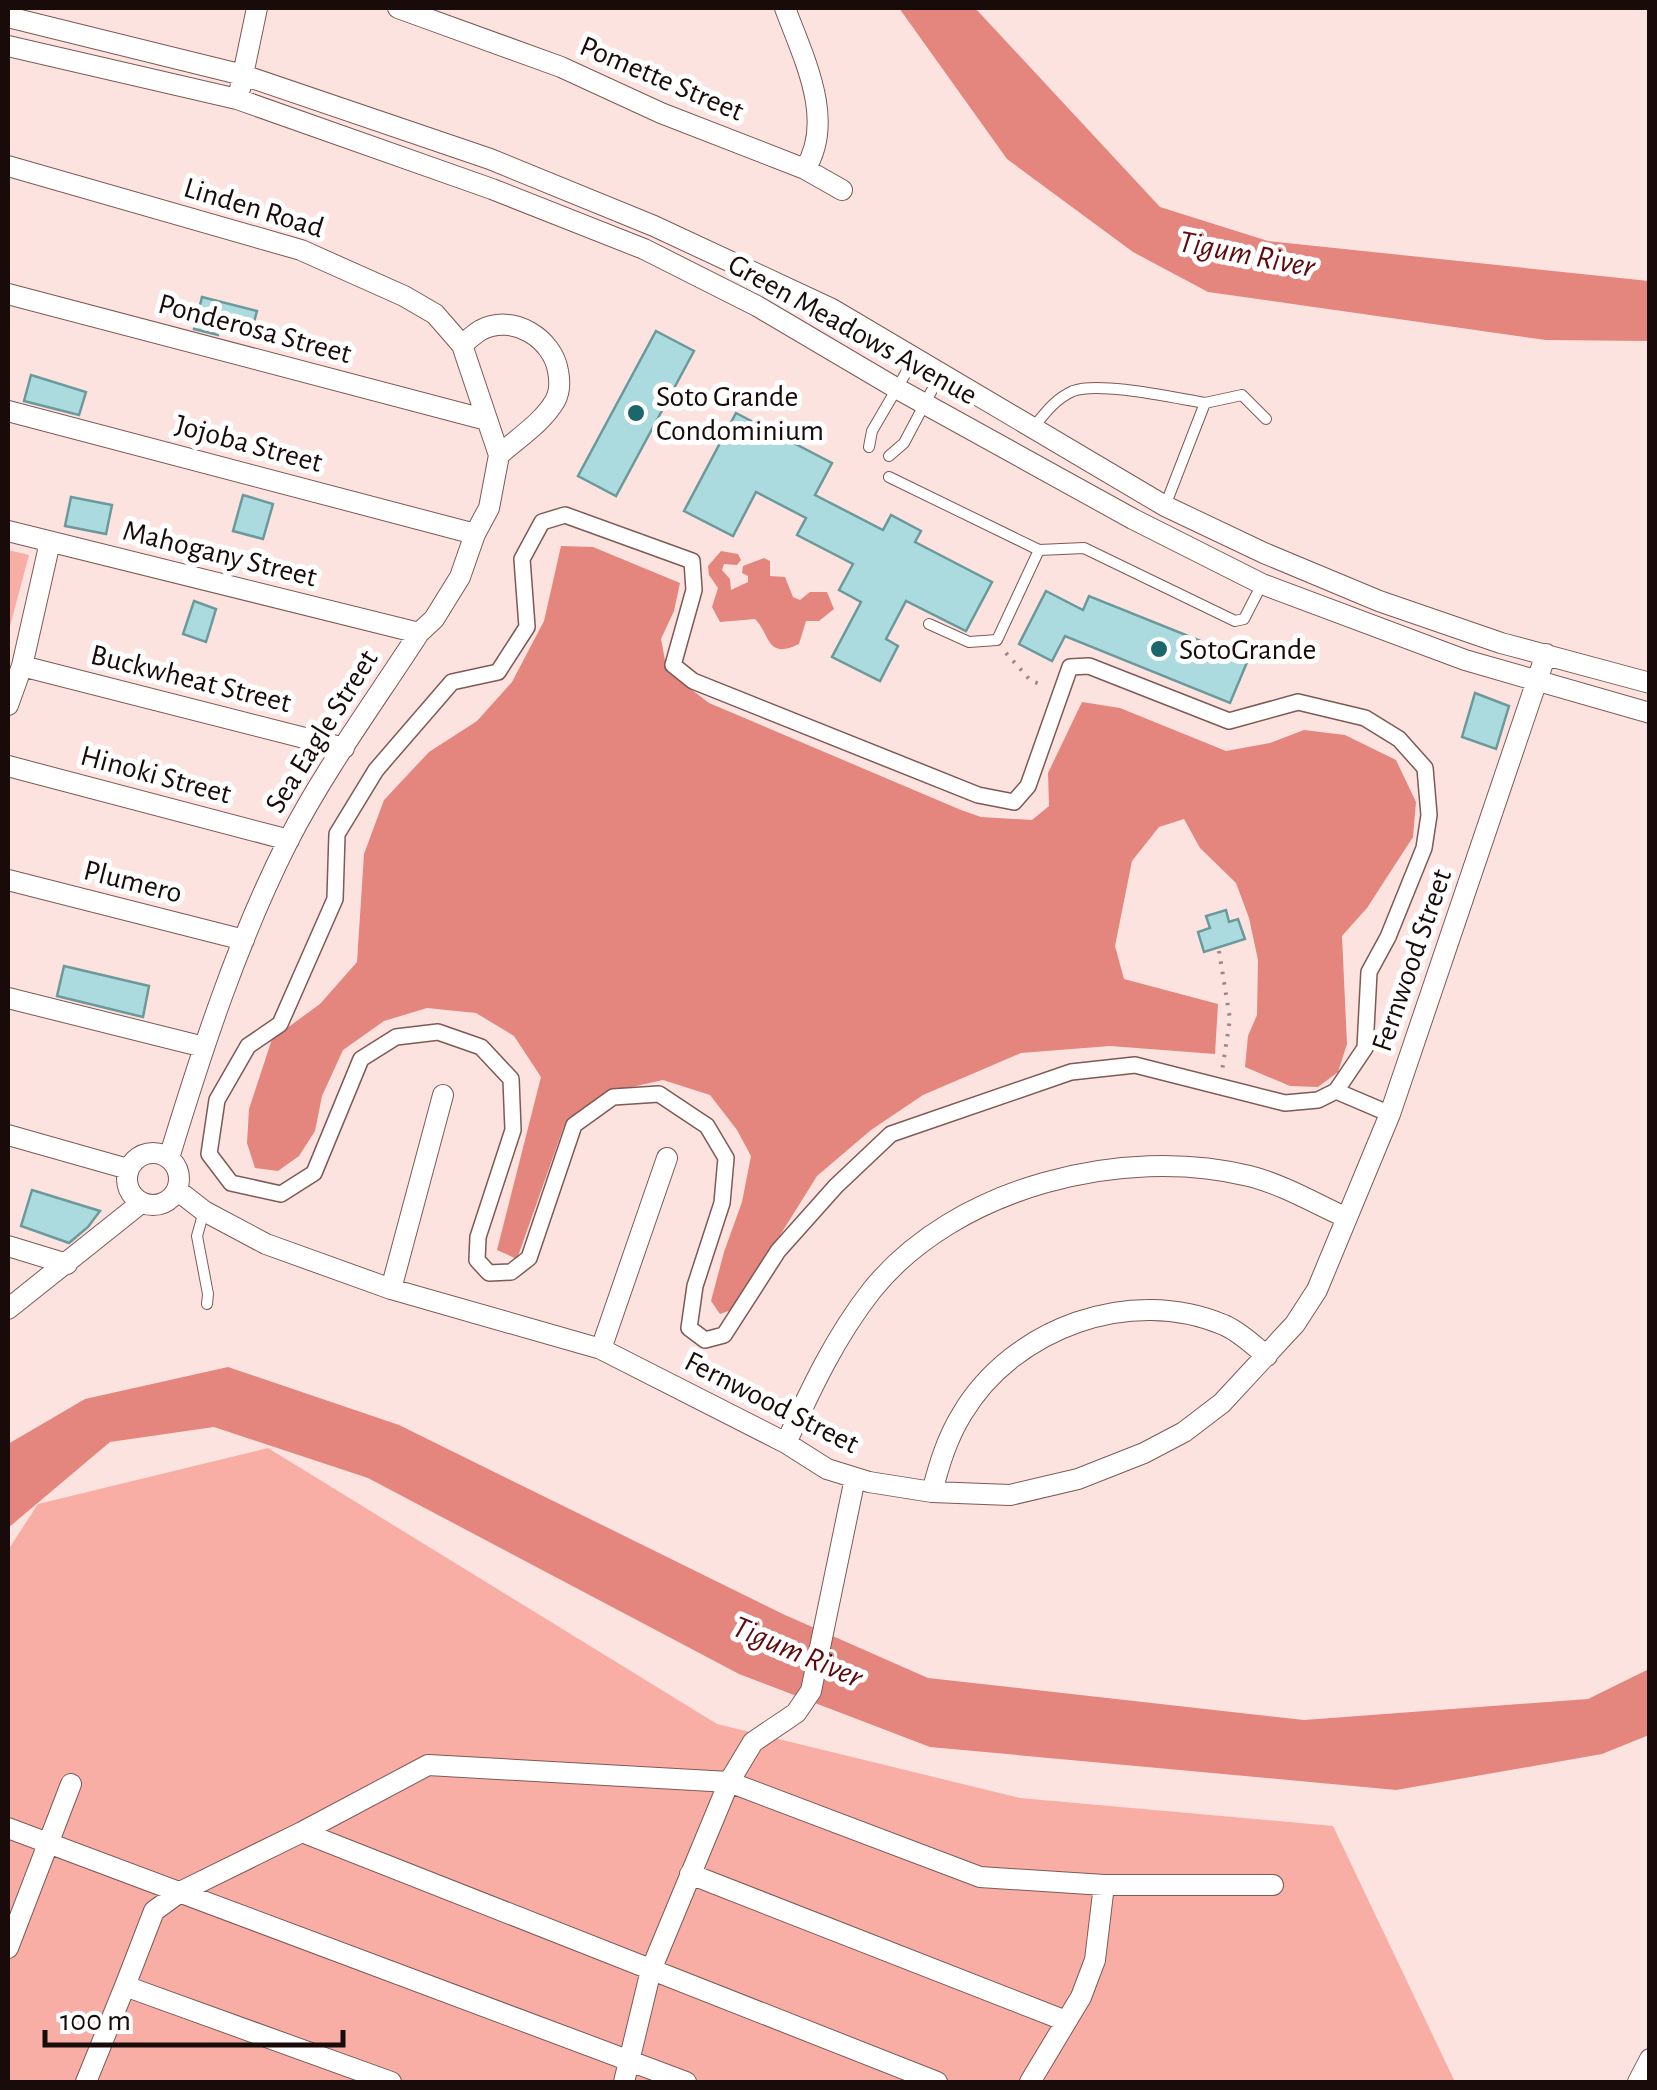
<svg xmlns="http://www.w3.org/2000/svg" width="1657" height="2090" viewBox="0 0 1657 2090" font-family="'Alegreya Sans',sans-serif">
<rect width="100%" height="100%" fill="#fde3df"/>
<path fill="#f8aea5" d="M8,550l21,5 -21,79z
M268,1448l449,276 303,74 313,28 122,256h-1447v-532l30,-46z"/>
<path fill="#e4867d" d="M899,8h76l185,199 108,34 381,40v60l-103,-1 -338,-48 -75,-40 -126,-93z
M561,546l32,1 87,36 -6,28 -13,28 6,32 42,32 252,107 20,7 51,3 17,-14 -1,-33 34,-71 38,6 106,43 44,-8 34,-13 41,5 51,25 20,42 -3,35 -46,71 -25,28 5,108 -9,28 -20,15 -28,-1 -45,-19 3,-31 9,-21 1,-55 -9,-42 -13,-35 -36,-35 -16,-29 -25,8 -27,34 -17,85 9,33 94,25 -3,50 -105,-8 -89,7 -98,42 -52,35 -54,46 -83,133 -14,5 -9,-13 13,-49 18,-50 9,-46 -14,-26 -27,-35 -47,-15 -58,13 -41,33 -47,133 -20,-9 44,-173 -27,-41 -38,-23 -49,-5 -43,13 -41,29 -21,46 -7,35 -16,25 -21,15 -23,-3 -8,-25 2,-34 23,-70 48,-35 37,-42 7,-108 20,-54 45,-48 48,-31 35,-39 32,-61z
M721,551l17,3 3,6 -4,5 -13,-1 -2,6 8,9 1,11 17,-8v-6l-6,-3 1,-7 21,-8 6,3v15l15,1 8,20 7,3 10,-8h17l7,17 -15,12h-13l-7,23c-33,16 -28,-9 -44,-25l-35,3 -8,-15 6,-19 -9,-13 -1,-9z
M228,1367l171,58 386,190 143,63 376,42 284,-21 61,-30v66l-47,19 -206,36 -466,-43 -191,-73 -371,-196 -154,-51 -104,15 -102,86v-84l77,-45z"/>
<path fill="#abdbde" stroke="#6b999c" stroke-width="2.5" d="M202,297l55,14 -6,22 -31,-7 -2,9 -24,-6z
M656,331l38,20 -78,145 -38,-20z
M31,375l55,17 -7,23 -55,-14z
M736,413l96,50 -17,32 68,35 8,-15 30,16 -6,11 77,40 -26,49 -60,-30 -20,38 12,7 -18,35 -48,-24 29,-55 -22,-12 14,-26 -56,-29 9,-17 -50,-26 -23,44 -49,-25z
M243,495l30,9 -10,35 -30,-8z
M71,497l41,8 -6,29 -41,-8z
M1046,591l37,19 6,-14 159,64 -18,43 -165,-67 -13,25 -33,-17z
M194,601l22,8 -10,33 -23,-8z
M1475,693l34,13 -13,43 -34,-12z
M1226,910l3,12 9,-3 7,20 -41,13 -6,-20 12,-4 -4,-12z
M64,966l85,20 -6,31 -86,-21z
M32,1190l68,21 -12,16 -19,16 -48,-17z"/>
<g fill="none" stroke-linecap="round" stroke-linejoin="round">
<g stroke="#7e5955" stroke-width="12">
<path id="service" d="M1033,428c12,-15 22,-29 40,-37 26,-10 102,7 132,12
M869,447l3,-16 42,-72
M889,456l15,-13 37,-70
M889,477l150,73 45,-2 151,73 9,-2 18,-35
M1165,506l40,-103 37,-8 24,24
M929,624l40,18 28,-2 42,-90
M204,1211l-7,25 11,58 -1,10"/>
</g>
<g stroke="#7e5955" stroke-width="18">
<path id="pedestrian" d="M1336,1091l29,-43 4,-76 19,-35 36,-89 5,-33 -4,-47 -26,-29 -34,-21 -67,-16 -69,19 -140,-55 -19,1 -42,119 -14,16 -36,-7 -285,-114 -20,-16 21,-75 -2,-29 -127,-46 -23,7 -20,37 5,68 -29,45 -46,10 -76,88 -39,64 -2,65 -55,125 -32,22 -31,54 -8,54 22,29 50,11 33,-21 47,-114 35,-22 42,-5 43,15 30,32 2,51 -35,107 -1,23 12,13 22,-1 18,-14 45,-133 39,-28 46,-3 48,32 19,32 -4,45 -27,83 -6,42 16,12 19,-5 54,-84 58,-65 55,-52 180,-62 64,-7 150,38 33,-3 18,-9 54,23"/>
</g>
<g stroke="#7e5955" stroke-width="22">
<path id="minor" d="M398,8l163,59 100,46 144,56 37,21
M785,8c18,49 51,112 20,161
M8,17l235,58 247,84 164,67 178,83 333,197 99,47 115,48 122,42 149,40
M8,46l229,53 255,90 152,60 113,57 139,82 237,131 129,65 203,76 185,53
M240,89l17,-81
M8,166l293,84 103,46 31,18 27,31 37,110 -10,53 -14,26 -15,43 -26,42 -15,14c-44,68 -94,136 -131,208 -51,101 -86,209 -119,317
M8,294l479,126
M462,345c6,-5 12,-11 19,-15 32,-17 72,9 77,41 2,10 2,21 -3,30 -13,22 -37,37 -56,54
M8,411l467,123
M8,531l411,102
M22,666l322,82
M8,705l14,-39 28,-124
M8,766l281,74
M8,880l236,60
M8,998l196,49
M8,1135l120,34
M127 1179a26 26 0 1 1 52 0a26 26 0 1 1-52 0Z
M177,1190l27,21 62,33 125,45 210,60 185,94 41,26 42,13 63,10 78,3 68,-16 66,-26 40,-21 38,-29 73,-79 22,-34 73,-176 156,-460
M8,1246l59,18
M391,1289l52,-194
M8,1309l133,-106
M601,1349l66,-191
M786,1443c25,-54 49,-106 86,-153 83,-103 251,-145 377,-114 33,8 67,28 98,42
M932,1492c7,-27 15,-54 30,-78 51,-86 169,-129 262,-89 15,6 30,21 43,31
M8,1828l678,254
M302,1832l126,-67 301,17 251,95 124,8h169
M690,1874l376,147
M8,1948l63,-164
M125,1986l29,-75 26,-19 122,-60 635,250
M86,2082l39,-96 266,96
M624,2082l27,-112 78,-188 24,-40 43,-29 15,-22 44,-213
M1030,2082l51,-85 14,-37 9,-75
M1638,2082l12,-23"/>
</g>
<path stroke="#9c8785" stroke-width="4" stroke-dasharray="2.5 8" stroke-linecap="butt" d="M1006,653l25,28 13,4
M1219,951l11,68 -8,52"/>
<use href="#service" stroke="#fff" stroke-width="10"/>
<use href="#pedestrian" stroke="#fff" stroke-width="15"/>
<use href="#minor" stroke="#fff" stroke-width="20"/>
</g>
<g fill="#1a686c" stroke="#fff" stroke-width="4">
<circle cx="636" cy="413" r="10"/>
<circle cx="1159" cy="649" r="10"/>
</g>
<g text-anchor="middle" stroke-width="10" stroke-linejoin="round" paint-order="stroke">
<g font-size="30" fill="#190b0a" stroke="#fff">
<text transform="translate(662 78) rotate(23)" y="10">Pomette Street</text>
<text transform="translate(254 207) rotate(17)" y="10">Linden Road</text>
<text transform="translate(255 328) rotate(15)" y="10">Ponderosa Street</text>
<text transform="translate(853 329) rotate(29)" y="10">Green Meadows Avenue</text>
<text transform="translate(249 443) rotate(15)" y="10">Jojoba Street</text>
<text transform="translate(220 553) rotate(14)" y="10">Mahogany Street</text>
<text transform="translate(191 678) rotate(14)" y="10">Buckwheat Street</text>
<text transform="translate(321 731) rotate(-58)" y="10">Sea Eagle Street</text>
<text transform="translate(156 774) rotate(15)" y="10">Hinoki Street</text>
<text transform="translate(133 881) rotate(14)" y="10">Plumero</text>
<text transform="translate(1411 960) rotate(-71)" y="10">Fernwood Street</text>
<text transform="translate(772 1402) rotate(27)" y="10">Fernwood Street</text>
</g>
<g font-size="30" fill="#190b0a" stroke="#fff" text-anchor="start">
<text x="656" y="406">Soto Grande<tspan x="656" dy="34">Condominium</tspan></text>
<text x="1179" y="659">SotoGrande</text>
</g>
<g font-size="32" font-style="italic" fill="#5f0a0d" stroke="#fff">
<text transform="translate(1247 253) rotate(11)" y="11">Tigum River</text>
<text transform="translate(798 1651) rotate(23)" y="11">Tigum River</text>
</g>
</g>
<rect width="1657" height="2090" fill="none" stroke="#190b0a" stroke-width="20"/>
<path d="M45 2030v15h298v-15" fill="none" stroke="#190b0a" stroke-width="5"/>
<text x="60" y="2030" font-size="30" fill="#190b0a" stroke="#ffffff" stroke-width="8" paint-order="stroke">100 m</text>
</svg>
